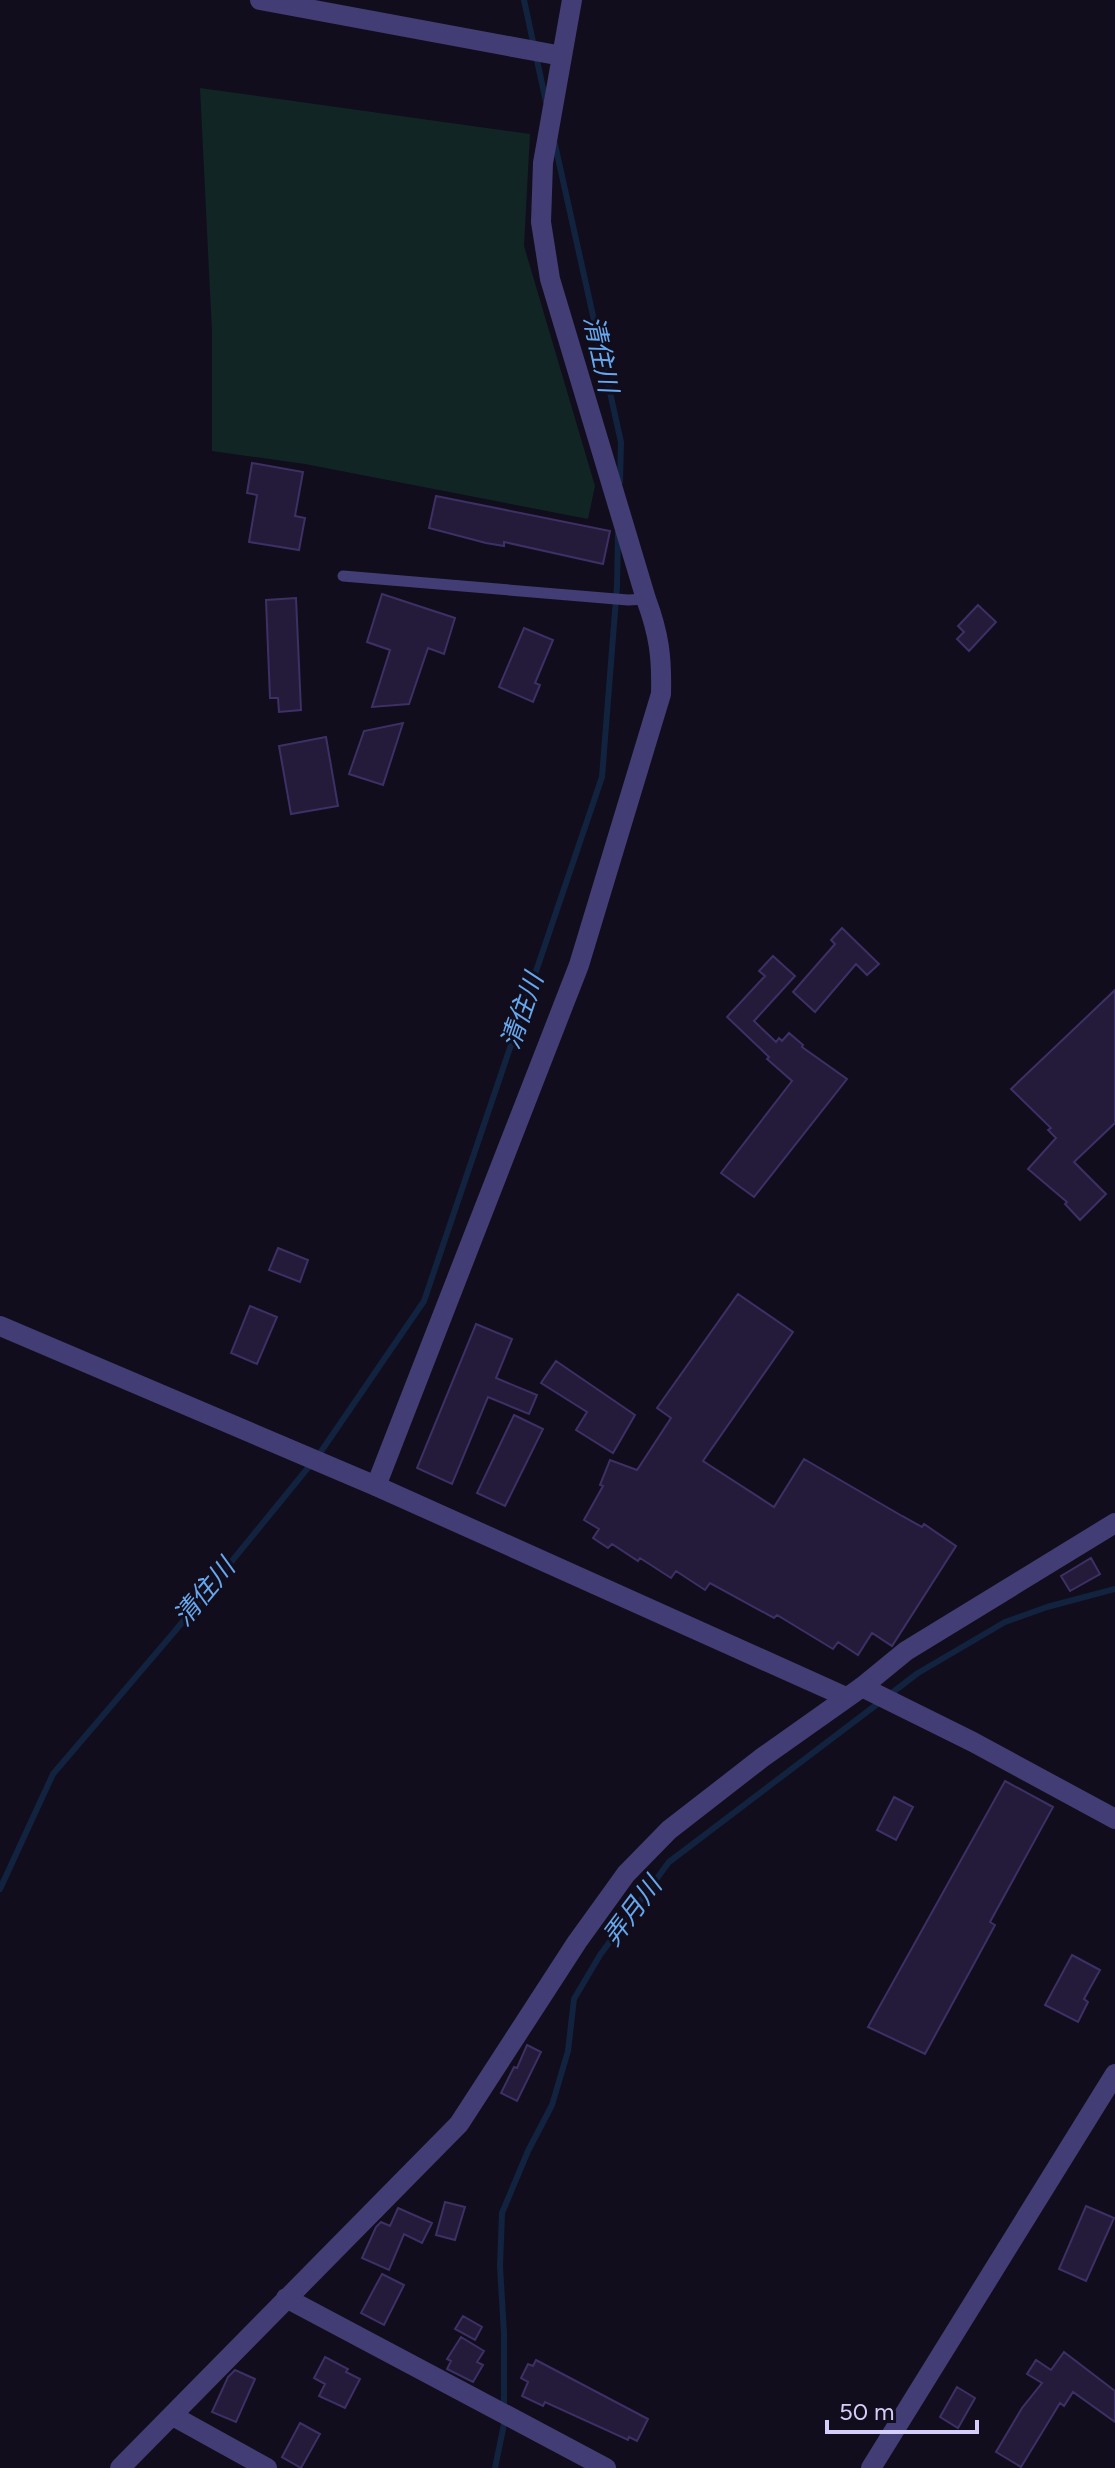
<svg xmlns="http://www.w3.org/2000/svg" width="1115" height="2468" viewBox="0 0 1115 2468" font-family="Figtree,'Noto Sans JP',sans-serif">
<rect width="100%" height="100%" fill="#110d1c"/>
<path fill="#112525" d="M200,88l330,46 -6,112 71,240 -7,33 -283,-55 -93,-13v-119z"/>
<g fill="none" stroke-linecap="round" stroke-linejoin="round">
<path stroke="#122340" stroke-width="6" d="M524,0l22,102
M554,140l67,302 -1,40
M889,1695l29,-22 87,-51 42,-15 68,-18
M0,1889l53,-115 122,-143 145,-178 104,-152 178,-524 15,-191 1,-53
M495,2468l9,-44v-90l-4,-68 2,-53 26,-62 24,-46 16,-54 6,-52 26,-44 69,-93 211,-160"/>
</g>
<path fill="#241b3b" stroke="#3d3065" stroke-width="2" d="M252,463l51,9 -8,44 10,2 -6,32 -50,-8 8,-47 -10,-2z
M436,496l174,35 -7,33 -99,-22v4l-18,-3 -57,-15z
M382,594l73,24 -11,36 -16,-6 -19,56 -37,3 18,-57 -23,-8z
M296,598l5,112 -22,2 -1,-14h-8l-4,-98z
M978,605l18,17 -27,29 -12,-12 7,-7 -6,-6z
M524,628l29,12 -18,43 5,2 -7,17 -34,-15z
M403,723l-20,62 -34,-11 15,-43z
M326,737l12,69 -47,8 -12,-68z
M842,928l37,36 -12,11 -11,-11 -41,48 -22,-20 42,-48 -4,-4z
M773,956l22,20 -41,45 22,21 3,-4 3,3 7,-8 14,12 -1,2 45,32 -93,118 -33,-24 71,-92 -25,-22 2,-2 -42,-40 38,-41 -6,-5z
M1115,990v133l-41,39 32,32 -26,26 -15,-16 2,-2 -39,-33 28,-31 -8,-8 3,-2 -40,-39z
M278,1248l30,12 -8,22 -31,-12z
M738,1294l55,38 -90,129 71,46 30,-48 98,57 20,11 2,-3 32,22 -64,100 -20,-13 -14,22 -20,-13 -5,7 -56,-34 -3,3 -64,-35 -5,7 -29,-19 -5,7 -31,-20 -2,3 -26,-17 -4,4 -15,-10 6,-9 -15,-9 19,-34 -3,-1 10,-25 27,10 34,-52 -14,-10z
M250,1306l27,11 -20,47 -26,-11z
M476,1324l36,15 -16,39 41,17 -8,19 -41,-17 -36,87 -35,-16z
M556,1361l79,54 -22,38 -37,-23 11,-18 -46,-29z
M514,1415l29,14 -38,77 -28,-13z
M1091,1558l9,16 -30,17 -9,-15z
M1005,1781l48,26 -63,115 5,3 -70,129 -57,-27z
M894,1797l19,10 -17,33 -19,-10z
M1072,1955l28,15 -16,29 4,3 -10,20 -33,-17z
M527,2045l14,7 -24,49 -16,-8 13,-26 3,1z
M445,2202l20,5 -10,33 -19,-5z
M1086,2206l28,12 -28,63 -27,-12z
M398,2208l34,15 -10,20 -18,-9 -15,36 -27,-12 14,-31 5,-5 9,4z
M382,2274l22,11 -20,40 -23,-12z
M463,2316l19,11 -7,13 -20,-11z
M461,2337l23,14 -7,11 6,3 -10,17 -26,-13 4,-8 -4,-2z
M1064,2352l51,39v31l-42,-30 -9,14 -4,-3 -39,64 -25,-15 26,-44 20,-25 -15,-9 9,-14 15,10z
M325,2357l23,12 -2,3 14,7 -15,29 -26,-12 6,-12 -11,-6z
M536,2360l112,59 -11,22 -8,-4 -1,3 -83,-38 -2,4 -21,-10 6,-14 -7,-4 7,-14 5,2z
M235,2370l20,9 -19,43 -24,-10 16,-35z
M957,2387l18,11 -17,30 -18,-11z
M300,2423l20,11 -19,34 -19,-11z"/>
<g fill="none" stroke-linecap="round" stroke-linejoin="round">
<path stroke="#433d76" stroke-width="11" d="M343,576l285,24 18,-1"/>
<path stroke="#433d76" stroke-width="20" d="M260,0l302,56
M376,1486l203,-521 82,-271c1,-37 -2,-60 -15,-95l-96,-320 -9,-57 2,-59 29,-163
M286,2298l320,170
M173,2416l94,52
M120,2468l339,-344 118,-182 49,-68 43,-44 94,-73 99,-70 44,-36 209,-128"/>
<path stroke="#433d76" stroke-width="20" d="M0,1326l376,160 470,211
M862,1687l111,55 142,77
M871,2468l244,-394"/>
</g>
<g text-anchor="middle" stroke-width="6" stroke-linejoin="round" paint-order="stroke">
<g font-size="26" font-style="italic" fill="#66a8ef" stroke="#110d1c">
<text transform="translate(601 354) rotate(78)" y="9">清住川</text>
<text transform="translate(522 1011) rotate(-71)" y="9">清住川</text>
<text transform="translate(204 1592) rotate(-50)" y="9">清住川</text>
<text transform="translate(632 1911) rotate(-53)" y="9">弄月川</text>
</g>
</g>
<path d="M827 2420v12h150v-12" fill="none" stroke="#d5cefa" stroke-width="4"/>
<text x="839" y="2420" font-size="24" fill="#d5cefa" stroke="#110d1c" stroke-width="6" paint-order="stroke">50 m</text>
</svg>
